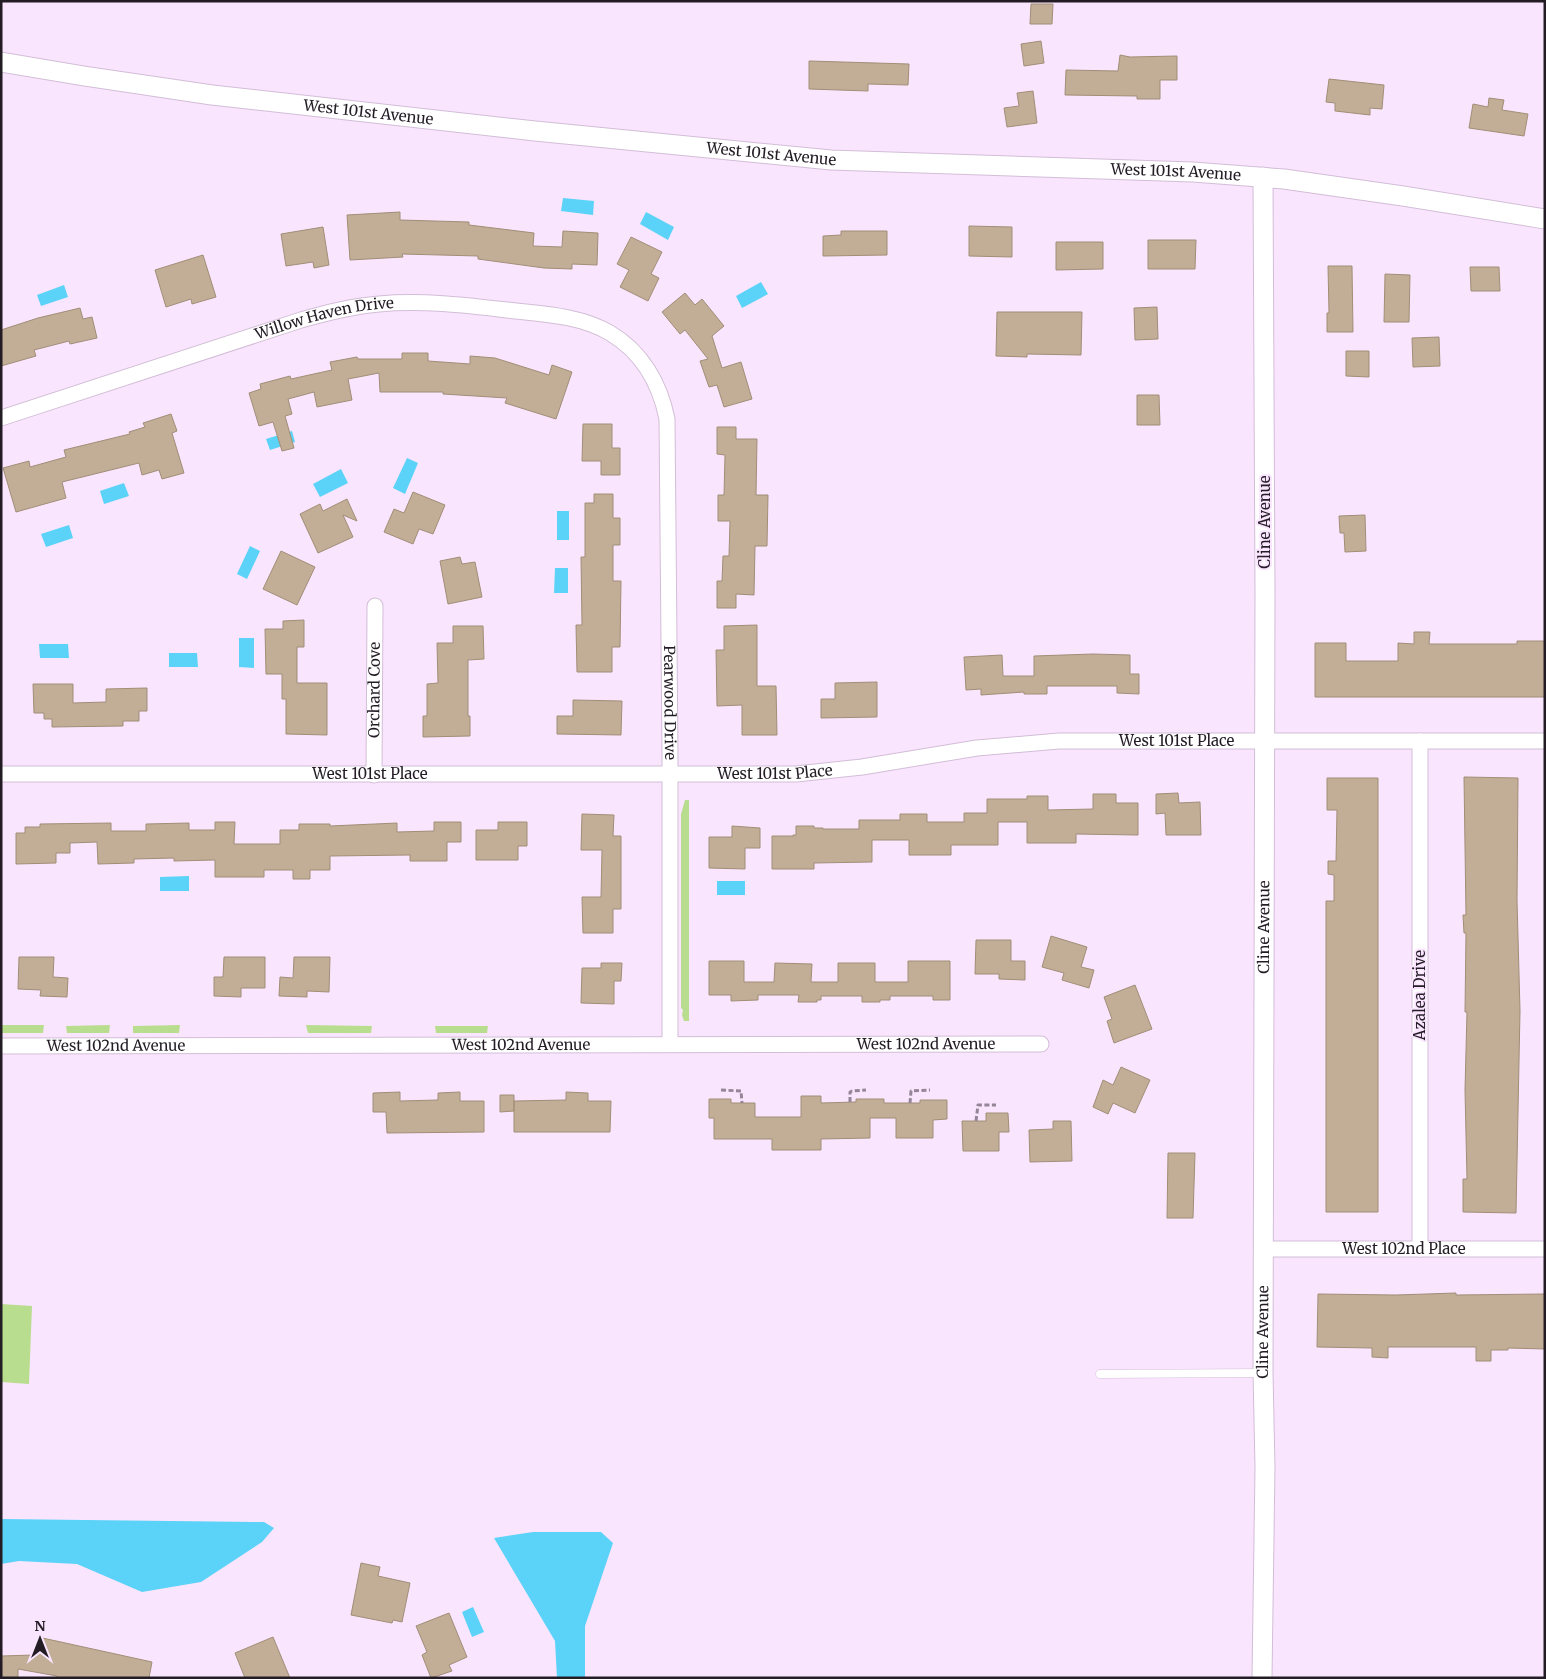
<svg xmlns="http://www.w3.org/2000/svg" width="1546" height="1679" viewBox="0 0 1546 1679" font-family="Merriweather,serif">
<rect width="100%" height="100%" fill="#fae5fe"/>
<path fill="#b9dd8f" d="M685,800h4v221h-5l-2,-6 1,-5 -2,-2v-194z
M1,1025h43l-1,8h-42z
M110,1025l-1,8h-42l-1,-7z
M180,1025l-1,8h-46v-7z
M306,1025l66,1 -1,7h-63z
M435,1026h53l-1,7h-51z
M1,1304l31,2 -3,78 -28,-2z"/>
<path fill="#5bd3f8" d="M563,198l31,3 -1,14 -32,-4z
M646,212l28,15 -6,13 -28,-16z
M761,282l7,12 -26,14 -6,-12z
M64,285l4,12 -27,9 -4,-11z
M292,431l3,11 -25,8 -4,-11z
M407,458l11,5 -13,31 -12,-6z
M341,469l7,14 -28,14 -7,-13z
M124,483l5,13 -25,8 -4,-13z
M557,511h12v29h-12z
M69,525l4,13 -27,9 -5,-13z
M250,546l10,5 -13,28 -10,-5z
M555,568h13v25h-14z
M239,638h15v30l-15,-1z
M39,644h29l1,14h-29z
M169,653h28l1,14h-29z
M189,876v15h-29v-14z
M717,881h28v14h-28z
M1,1519l263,3 10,6 -12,14 -61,40 -59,10 -65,-28 -58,-3 -18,3z
M533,1532h68l12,11 -28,83v52h-28l-2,-37 -61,-103z
M473,1607l11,25 -12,5 -10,-25z"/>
<path fill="#c2ad96" stroke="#a18e77" d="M1031,4h22l-1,20h-22z
M1041,41l3,22 -20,3 -3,-22z
M1120,55l10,2 47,-1v24h-17v19h-23v-3l-72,-1 1,-25 52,1z
M809,61l100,3 -1,21 -40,-1v7l-59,-2z
M1329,79l55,6 -2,24 -12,-1v7l-35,-4v-8l-9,-1z
M1033,91l4,32 -30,4 -3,-19 15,-2 -2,-13z
M1489,98l15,2 -2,10 26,4 -4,22 -55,-8 4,-24 15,3z
M400,212v8l69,2v3l65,8 -1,13 29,1 1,-16 35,2 -1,32 -25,-1v5l-28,-1 -66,-9v-3l-76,-2 1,3 -53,3 -3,-45z
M969,226l43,1v30l-43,-1z
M323,227l6,38 -15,3 -1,-6 -27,4 -5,-32z
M841,231h46v24l-64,1v-20l18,-1z
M631,237l31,15 -11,22 8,4 -11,23 -28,-14 9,-17 -12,-6z
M1148,240h48l-1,29h-47z
M1056,242h47v27l-47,1z
M203,255l13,42 -24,7 -1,-5 -25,8 -11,-37z
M1328,266h24l1,66h-26v-19h2z
M1470,267h29l1,24h-29z
M1385,274l25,1 -1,47h-25z
M685,293l10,12 7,-6 22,27 -12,10 10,32 19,-6 11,37 -28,8 -7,-22 -8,2 -9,-26 8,-2 -23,-29 -5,4 -18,-22z
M1157,307l1,32 -23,1 -1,-32z
M80,308l3,11 9,-2 5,21 -27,6 -1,-3 -35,9 2,6 -35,10v-36l37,-12z
M997,312h85l-1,43 -54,-1v3l-31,-1z
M1439,337l1,29 -27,1 -1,-29z
M1346,351h23v26l-23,-1z
M402,353h26v8l42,3v-8l25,2 54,17 3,-10 20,7 -16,47 -51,-16 2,-5 -64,-4v-2h-63l-1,-19 -31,6 4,21 -35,7 -3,-15 -26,7 4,15 -7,2 9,32 -12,3 -9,-29 -14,4 -10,-33 12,-4 -1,-5 30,-8 1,3 41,-9 -2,-8 27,-5 1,2h44z
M1137,395h22l1,30h-23z
M171,414l6,17 -5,2 12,40 -22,6 -3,-9 -17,5 -3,-12 -77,19 4,16 -50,14 -13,-44 26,-7 1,6 36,-10 -2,-7 66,-16 -1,-2 16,-5 -2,-4z
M583,424h29v24h8v27h-19v-14h-19z
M717,427h19v12h21l-1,56h12l-1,51h-12l-1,49 -18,-1v14h-19v-27h5l1,-25h6l1,-35h-12v-26h6l1,-40 -8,-1z
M413,492l32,13 -12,29 -14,-5 -6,15 -29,-12 10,-23 10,4z
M594,494h19v24h7v27h-7v36h8l-1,66h-8v25h-35l-1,-47h6l-1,-68h4v-54h9z
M347,499l10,22 -14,-6 10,22 -35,16 -18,-39 20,-10 3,7z
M1365,515l1,36 -21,1 -1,-19h-4l-1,-17z
M281,551l34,16 -18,38 -34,-16z
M460,557l2,7 13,-2 7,35 -34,7 -8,-43z
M304,620v27h-7v36h30v52l-41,-1v-35h-4v-25h-16l-1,-45h18v-8z
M757,625v61h19l1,49h-35v-30l-25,1 -1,-56h8v-24z
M453,626h30l1,33 -16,1v56h2v20l-47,1v-21h4v-32l11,-1 -1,-40h16z
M1414,632h16l-1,12h88v-3h28v56h-230v-54h31v18h52v-18l16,1z
M1093,654l37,1v19h9v20l-22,-1v-7h-70v8h-23v-2l-43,3v-6l-15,1 -2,-33 38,-2 1,21h31v-20z
M877,682v35l-56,1v-19h14v-16z
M33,684h40v19l33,-1v-13l41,-1v23h-8v10h-16v5l-71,1v-8h-8v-6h-10z
M573,700l49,1 -1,34 -64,-1v-18h16z
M1464,777l54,1 -1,122 3,111 -4,202 -53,-1v-33h4l-2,-89 2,-78h-2l1,-79h-2l-1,-18h3z
M1327,778h51v434h-52v-311h8v-26l-6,-1v-13h8l1,-51h-10z
M1178,793l1,10 21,-1 1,33h-35l-1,-22 -9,1v-20z
M1093,794h23v9h22v32l-62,-1v9h-49v-21h-29v23h-47v10h-42v-15h-37v22l-58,1v6h-42v-33h21v-1h3v-9h18v2h9v1h36v-9h41v-6h27v8h37v-9h23v-14h40v-3h21v14l45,-1z
M582,814l32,1 -1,21h8v73h-8v24h-30l-1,-36h19l1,-47h-21z
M215,822h20l-1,22h46v-14h19v-6h31v2l67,-3v9l37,-1v-9h27v20h-14v19h-37v-6l-80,1v14h-20v9h-17v-9h-29v7h-49v-17l-41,1v-3l-40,1v4l-36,1 -1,-22 -27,1v10h-14v10l-40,1v-31h9v-6h15v-3l71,-1v8h35v-7l43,-1v7h26z
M498,822h29v24h-9v14h-42v-30h22z
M732,826l28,2v20h-15v21l-36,-1v-31h23z
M1051,936l36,11 -6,20 13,3 -5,18 -27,-8 2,-7 -22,-6z
M976,940h35v21h14v19l-26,-1v-5h-24z
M19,957h35l-1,20 15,1 -1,19 -27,-1 1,-6 -23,-1z
M224,957h41v31h-24v9l-27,-1v-19h9z
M294,957h36l-1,35 -22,-1v6l-28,-1 1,-19 13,1z
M709,961h35v21h30l1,-19 37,1 -1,18h27v-19h37v19h33v-21h42v39h-17v-4h-43v4h-10v2h-18v-6h-41v4h-4v2h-19l1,-7h-41v5l-27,1v-6h-22z
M601,963h21l-1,18h-7v23l-33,-1 1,-35h19z
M1135,985l17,44 -38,14 -7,-22 5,-2 -8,-22z
M1121,1067l29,13 -15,33 -22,-10 -5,11 -15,-7 10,-27 10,5z
M400,1092v9l38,-1v-7l22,-1v9h24v31l-97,1 -1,-21h-13v-19z
M566,1092l22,1v8h23l-1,31h-96v-31l52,-1z
M500,1095h14v16l-14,1z
M801,1096h20v7l35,-1v-3h28v4h36v-3h27v19l-14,1v18h-37v-20h-26v20l-49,1v11h-49v-11h-58v-21h-5v-19h22v4h24v14h46z
M986,1113h22l1,19h-10v19h-36l-1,-30h24z
M1053,1121h18l1,40 -42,1 -1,-32 24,-1z
M1168,1153h27l-2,65h-26z
M1456,1293v2l89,-1v55l-37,-1v2h-17v11h-15v-14h-88v11l-16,-1v-9l-55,-1 1,-53 78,1z
M361,1563l19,4 -2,9 32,7 -8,39 -9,-2 -1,3 -41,-8z
M449,1613l18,44 -18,8 3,6 -21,7 -9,-23 5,-3 -11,-26z
M38,1637l114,25 -3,16h-92v-2l-39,-7v9h-17v-22l33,-1z
M273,1637l17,41h-45l-10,-25z"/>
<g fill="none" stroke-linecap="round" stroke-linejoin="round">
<g stroke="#d2bed6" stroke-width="9">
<path id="service" d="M1100,1374l163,-1"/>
</g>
<g stroke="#d2bed6" stroke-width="17">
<g id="minor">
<path id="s1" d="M1,418l300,-98c25,-7 51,-14 78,-16 42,-4 86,1 128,6 35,4 72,5 103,23 32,19 50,51 57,86l3,335v290"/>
<path d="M1420,741v508"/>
<path id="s2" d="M1,774h795l66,-7 115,-19 82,-7h486"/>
<path id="s3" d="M374,775l1,-169"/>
<path id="s4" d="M1,1046l1040,-2"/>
<path id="s5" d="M1264,1249h281"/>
</g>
</g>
<g stroke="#d2bed6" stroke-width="21">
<g id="tertiary">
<path id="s6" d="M1,62l83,14 128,19 323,36 296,29 362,12 91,7 119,17 142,23"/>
<path id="s7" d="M1262,1678l3,-211 -2,-94 2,-780 -2,-416"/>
</g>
</g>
<path stroke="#948697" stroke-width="3" stroke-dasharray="5 2.5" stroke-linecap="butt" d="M721,1090l20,1 1,12
M850,1102v-10l2,-1 14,-1
M910,1103l1,-12 19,-1
M976,1121l2,-16h18"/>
<use href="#service" stroke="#fff" stroke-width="8"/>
<use href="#minor" stroke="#fff" stroke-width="15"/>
<use href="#tertiary" stroke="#fff" stroke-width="19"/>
</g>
<g text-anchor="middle" stroke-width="4" stroke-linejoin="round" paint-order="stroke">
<g font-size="15" fill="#231c25" stroke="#fae5fe">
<text dy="5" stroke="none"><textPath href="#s6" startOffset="371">West 101st Avenue</textPath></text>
<text dy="5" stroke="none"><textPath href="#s6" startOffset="776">West 101st Avenue</textPath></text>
<text dy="5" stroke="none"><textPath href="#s6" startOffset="1181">West 101st Avenue</textPath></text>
<text dy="5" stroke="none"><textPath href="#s1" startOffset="339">Willow Haven Drive</textPath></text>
<text transform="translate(1265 522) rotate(-90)" y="5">Cline Avenue</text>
<text dy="5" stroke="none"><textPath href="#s3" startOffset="85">Orchard Cove</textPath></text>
<text dy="5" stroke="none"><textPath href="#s1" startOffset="1020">Pearwood Drive</textPath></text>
<text dy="5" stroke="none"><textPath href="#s2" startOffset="1178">West 101st Place</textPath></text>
<text dy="5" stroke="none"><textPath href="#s2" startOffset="774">West 101st Place</textPath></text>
<text dy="5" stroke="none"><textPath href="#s2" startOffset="369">West 101st Place</textPath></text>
<text dy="5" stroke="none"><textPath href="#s7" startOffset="751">Cline Avenue</textPath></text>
<text transform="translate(1420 995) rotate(-90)" y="5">Azalea Drive</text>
<text dy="5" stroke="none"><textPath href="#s4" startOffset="925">West 102nd Avenue</textPath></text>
<text dy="5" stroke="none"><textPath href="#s4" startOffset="520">West 102nd Avenue</textPath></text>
<text dy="5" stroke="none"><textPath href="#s4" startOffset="115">West 102nd Avenue</textPath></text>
<text dy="5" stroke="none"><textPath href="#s5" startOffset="140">West 102nd Place</textPath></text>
<text dy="5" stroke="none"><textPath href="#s7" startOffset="346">Cline Avenue</textPath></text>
</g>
</g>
<rect width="1546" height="1679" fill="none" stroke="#231c25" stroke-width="5"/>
<g transform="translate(40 1639)" stroke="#fae5fe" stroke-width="4" paint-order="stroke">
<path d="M0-4L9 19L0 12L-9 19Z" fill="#231c25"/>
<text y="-8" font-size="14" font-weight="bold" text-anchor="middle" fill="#231c25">N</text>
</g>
</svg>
